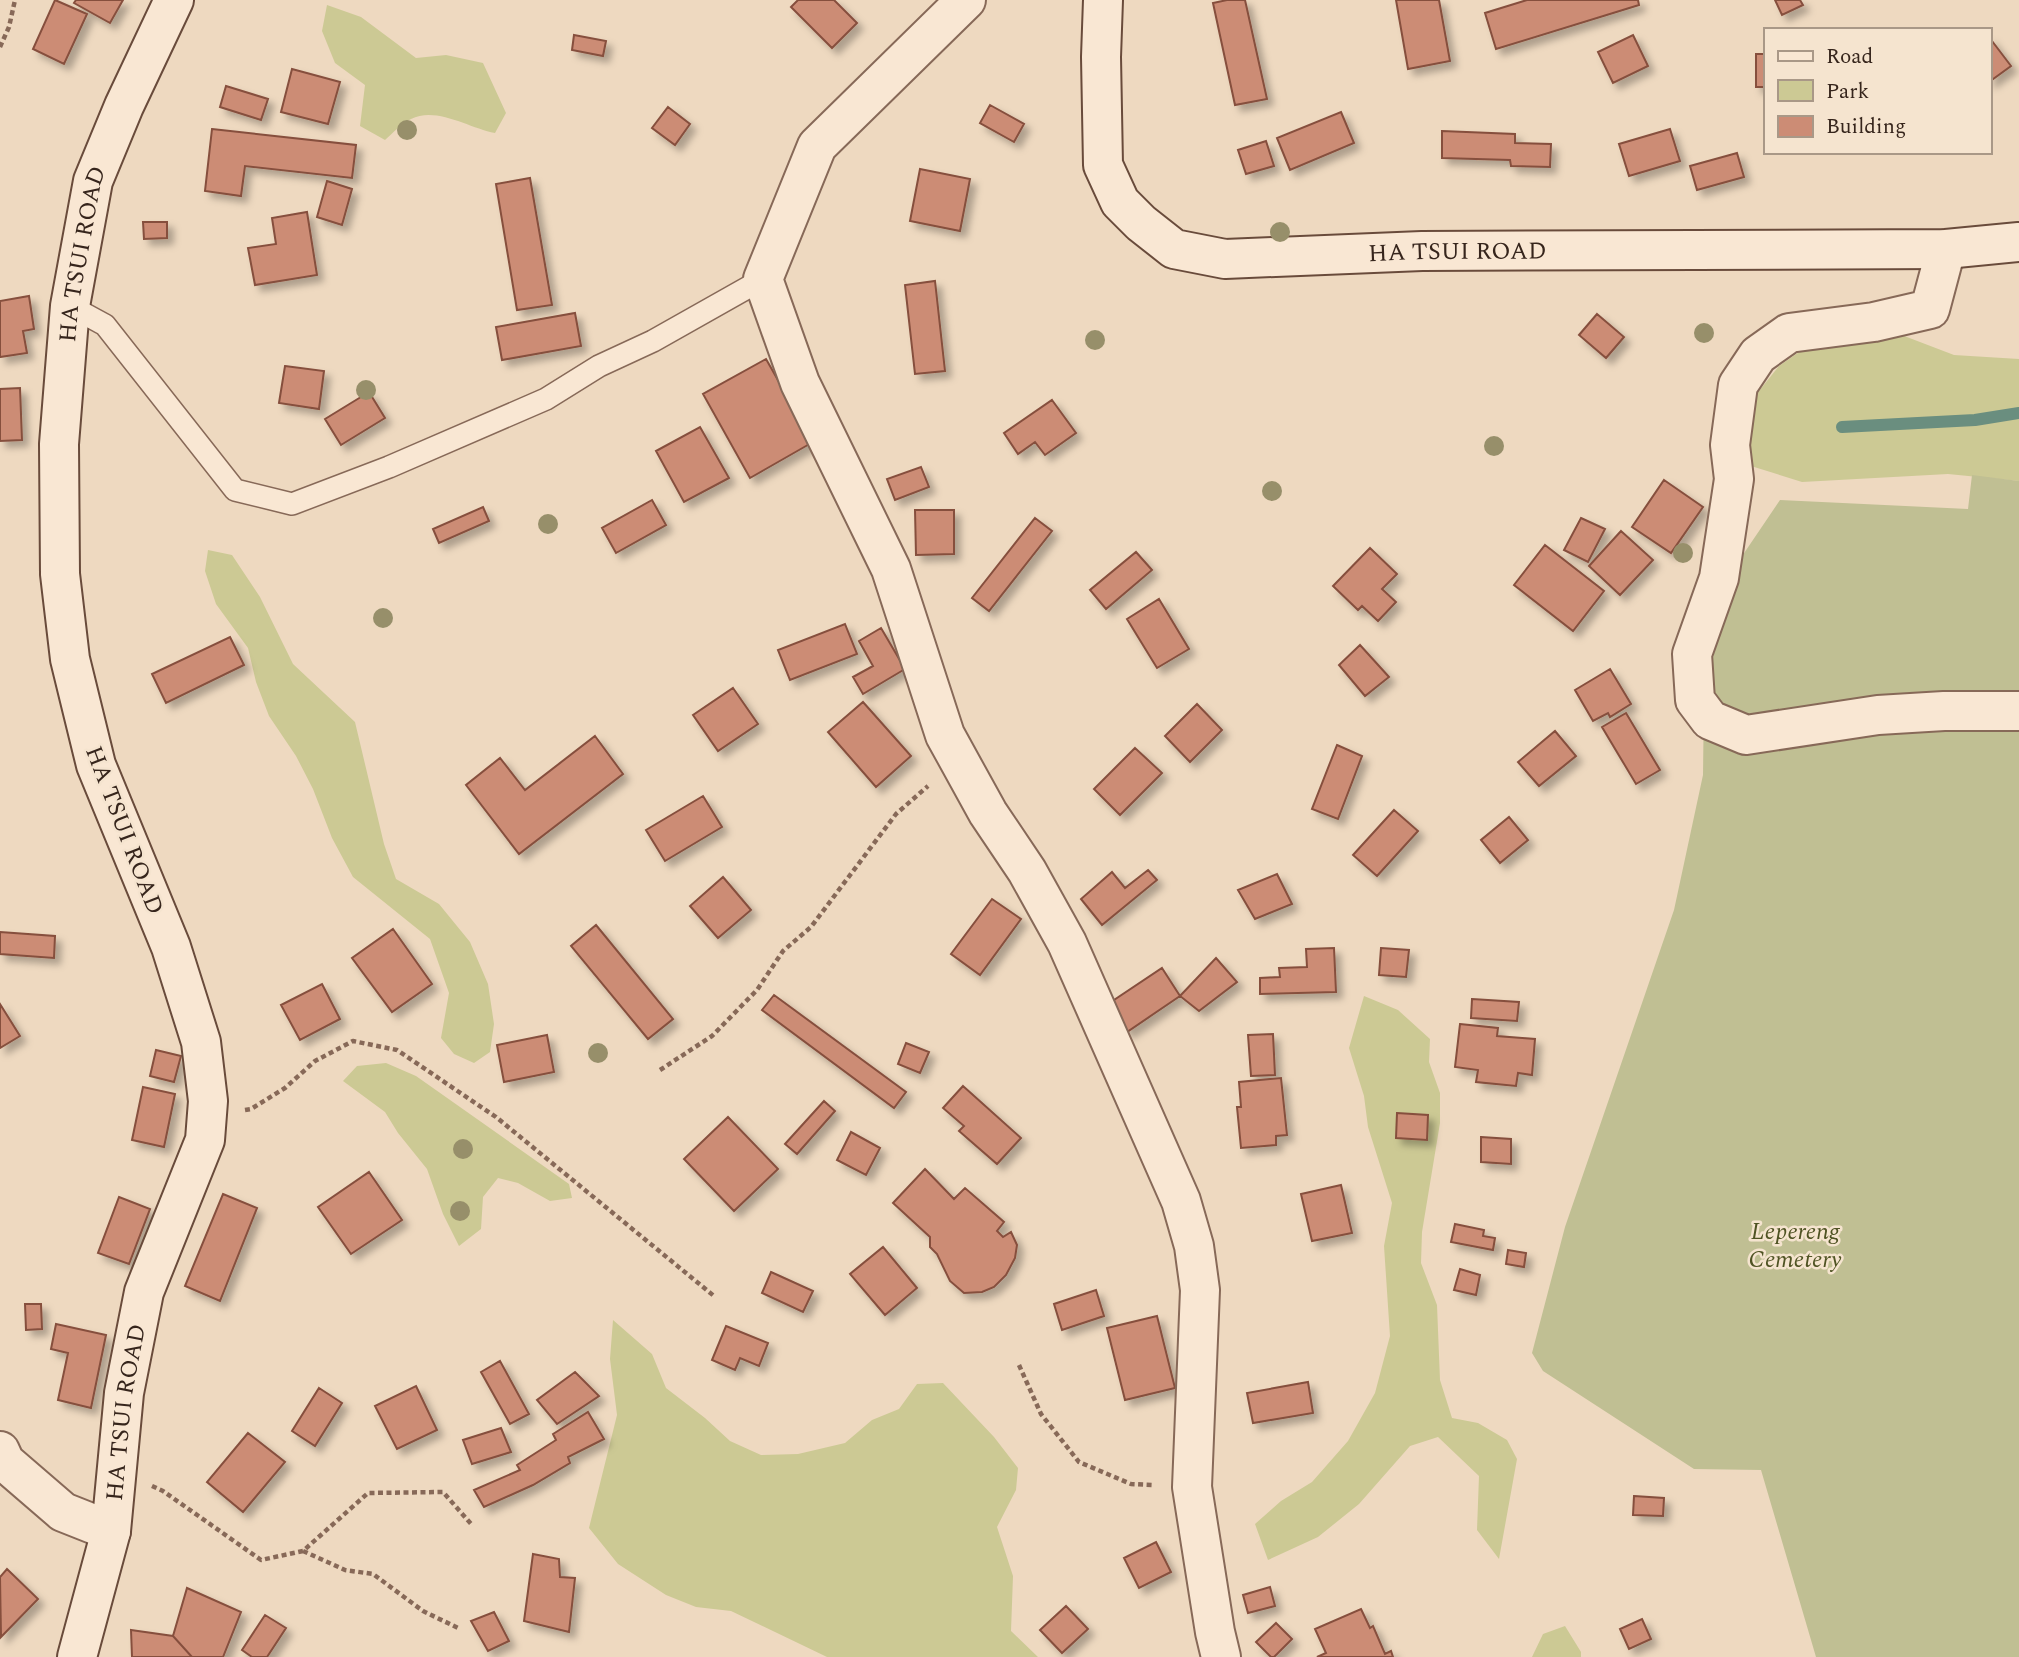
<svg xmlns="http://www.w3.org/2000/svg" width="2019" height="1657" viewBox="0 0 2019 1657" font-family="Spectral,serif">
<defs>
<filter id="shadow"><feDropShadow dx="6" dy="6" stdDeviation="3.5" flood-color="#0004"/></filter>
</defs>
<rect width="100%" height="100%" fill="#eed9c0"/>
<path fill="#ccc994" d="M327,5l34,12 55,41 30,-3 37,8 23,50 -11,20c-26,-5 -59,-27 -84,-14 -10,5 -18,14 -26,21l-25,-14 5,-41 -30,-22 -13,-32z
M1899,334l55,21 65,4v122l-71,-7 -146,8 -51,-16v-65l28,-35 39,-27z
M208,550l24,5 28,42 33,67 62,58 29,122 12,35 43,25 31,38 18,42 6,40 -4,28 -16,11 -20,-9 -13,-16 8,-45 -19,-54 -77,-62 -21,-39 -19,-49 -17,-33 -27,-40 -13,-34 -8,-34 -32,-44 -11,-33z
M1364,996l34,14 32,29 -1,23 11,31v30l-18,109 -1,31 16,42 3,75 12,38 26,5 29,17 10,19 -18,100 -22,-29 2,-54 -41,-39 -28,9 -51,58 -41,33 -50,23 -13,-36 26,-23 31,-19 36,-41 27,-48 15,-57 -6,-90 8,-43 -24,-76 -4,-31 -15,-48z
M386,1063l30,13 153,108 3,14 -22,3 -32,-18 -20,-5 -15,19 -2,32 -22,17 -16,-32 -16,-45 -29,-36 -13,-21 -42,-31 14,-15z
M613,1320l39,34 14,34 39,30 25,23 31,14 37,-1 47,-11 27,-23 27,-11 18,-25 26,-1 51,54 24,31 -2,22 -19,37 16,49 -2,55 27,26h-211l-96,-46 -35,-4 -30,-12 -48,-31 -29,-36 28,-113 -7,-56z
M1565,1626l16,26v5h-49l11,-23z"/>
<path fill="#c0bf93" d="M1972,475l47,6v1176h-203l-55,-187 -67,-1 -151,-98 -11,-18 33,-126 109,-317 29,-135 1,-79 30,-128 46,-68 188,9z"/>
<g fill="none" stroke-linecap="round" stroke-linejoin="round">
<path stroke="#6a8e7f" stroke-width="12" d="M1842,427l133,-7 44,-7"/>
</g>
<path fill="#cc8c75" stroke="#864f3e" stroke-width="2" filter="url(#shadow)" d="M55,0l32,14 -23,50 -31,-15z
M76,0h47l-13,23 -36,-20z
M798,0h36l23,23 -25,25 -41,-41z
M1227,0h18l22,99 -32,6 -22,-102z
M1396,0h43l11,61 -42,8z
M1527,0h111l1,5 -143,44 -11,-36z
M1775,0h25l3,5 -21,10z
M574,35l32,6 -3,15 -31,-6z
M1633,35l15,31 -35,17 -15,-31z
M1989,37l22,29 -22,16z
M1756,54h9v33h-9z
M292,69l48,13 -12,42 -47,-12z
M226,86l42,13 -7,21 -41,-13z
M990,105l34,19 -10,18 -34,-19z
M668,107l22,17 -15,21 -23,-17z
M1341,112l13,31 -64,27 -13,-32z
M212,129l144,16 -4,33 -107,-12 -4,30 -36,-5z
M1670,129l10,32 -51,15 -10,-32z
M1442,131l73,3v9l36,1 -1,23 -39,-1 -1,-6 -68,-2z
M1266,141l8,25 -28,8 -8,-24z
M1737,153l7,24 -47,13 -7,-24z
M920,169l50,10 -10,52 -50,-10z
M530,178l22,127 -35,5 -21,-126z
M327,181l25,8 -10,36 -25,-8z
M307,212l10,63 -62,10 -7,-37 28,-4 -4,-26z
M143,222h24v16l-23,1z
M935,281l10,90 -30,3 -10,-89z
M29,296l5,33 -11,2 4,22 -27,4v-56z
M575,313l6,33 -79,14 -6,-33z
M1597,314l27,23 -18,21 -27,-23z
M766,359l47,83 -63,36 -47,-84z
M285,366l39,5 -5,38 -40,-6z
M20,388l2,52 -22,1v-52z
M369,392l16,26 -44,27 -16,-26z
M1052,400l24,33 -31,22 -10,-13 -17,12 -14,-21z
M700,427l29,51 -45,24 -28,-51z
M921,467l8,20 -34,13 -8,-21z
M1664,480l39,27 -32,46 -39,-26z
M652,500l14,25 -50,28 -14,-25z
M483,507l6,14 -50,22 -6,-14z
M915,510h39v44l-38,1z
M1035,518l17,13 -63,80 -17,-13z
M1581,518l24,11 -17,33 -24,-12z
M1621,531l32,29 -33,35 -31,-29z
M1545,545l59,46 -31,40 -59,-46z
M1370,548l27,26 -15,15 14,13 -18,19 -16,-15 -4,4 -25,-24z
M1136,552l16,18 -46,39 -16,-19z
M1159,599l30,50 -32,19 -30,-49z
M845,624l12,30 -67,26 -12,-30z
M881,628l24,41 -42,25 -10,-17 20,-11 -14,-25z
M230,637l14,28 -78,38 -14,-29z
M1360,645l29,32 -24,19 -26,-31z
M1610,669l21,35 -21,13 -2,-4 -15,8 -18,-31z
M733,688l25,36 -40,27 -25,-36z
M863,702l48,54 -35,31 -48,-55z
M1197,704l25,26 -32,32 -25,-26z
M1626,713l34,57 -24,14 -34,-57z
M1555,731l21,25 -37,30 -21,-24z
M595,736l28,38 -104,80 -53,-69 34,-27 25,32z
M1337,745l25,11 -24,63 -26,-10z
M1135,748l27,25 -42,42 -26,-26z
M703,796l19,31 -57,34 -19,-31z
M1394,810l24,21 -41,45 -24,-21z
M1509,817l19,23 -28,23 -19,-23z
M1148,870l9,10 -55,45 -21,-26 31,-27 13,16z
M1277,874l15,30 -37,15 -17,-29z
M723,877l28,33 -33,28 -28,-32z
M992,899l29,20 -41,56 -29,-21z
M596,925l77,94 -25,20 -77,-93z
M393,929l39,55 -40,28 -40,-54z
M0,932l55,4 -1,22 -54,-4z
M1334,948l2,44 -76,2v-16l20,-1 -1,-9 28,-1 -1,-18z
M1381,948l28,2 -3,27 -27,-2z
M1216,958l21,24 -38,29 -19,-15z
M1162,968l18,28 -53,36 -19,-28z
M322,984l18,35 -40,21 -19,-35z
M774,995l132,97 -12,16 -132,-98z
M1472,999l47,3 -2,19 -46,-3z
M0,1004l20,32 -20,12z
M1460,1024l38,4 -1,8 38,3 -3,36 -14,-2 -2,13 -40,-4 2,-12 -23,-3z
M1273,1034l2,41 -24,1 -3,-41z
M547,1035l7,37 -50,10 -7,-37z
M906,1043l23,9 -9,21 -22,-9z
M156,1050l25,6 -7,26 -24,-6z
M1281,1078l6,57 -11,1v9l-35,3 -4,-41h4l-2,-25z
M963,1086l58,52 -24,26 -38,-33 5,-5 -21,-18z
M143,1087l32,7 -11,53 -32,-7z
M824,1101l11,10 -38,43 -12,-10z
M1397,1113l31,2 -1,25 -31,-2z
M728,1117l50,52 -44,42 -50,-52z
M851,1132l29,16 -14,27 -29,-15z
M1481,1137l30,2v25l-30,-2z
M925,1169l29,30 11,-11 39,34 -7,9 6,6 8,-5 6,13 -2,13 -9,17 -12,12 -12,5 -18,1 -14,-12 -13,-27 -7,-7v-10l-37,-34z
M369,1172l33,48 -51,34 -33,-47z
M1341,1185l11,48 -40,8 -11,-47z
M223,1194l34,14 -37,93 -35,-15z
M119,1197l31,12 -21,55 -31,-11z
M1455,1224l29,6 -1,6 12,2 -2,12 -42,-8z
M883,1247l34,41 -32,27 -35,-41z
M1508,1250l18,3 -2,14 -18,-3z
M1460,1269l20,6 -4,20 -22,-5z
M771,1272l42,19 -10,21 -41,-19z
M1096,1290l8,26 -42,14 -8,-26z
M25,1304h16l1,25 -16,1z
M1157,1316l18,72 -50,12 -18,-72z
M56,1324l50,11 -15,73 -33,-8 10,-47 -17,-4z
M726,1326l42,17 -9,23 -19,-8 -5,12 -23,-10z
M500,1361l29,53 -19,10 -29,-52z
M575,1372l24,24 -42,28 -20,-24z
M1308,1382l5,31 -60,10 -6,-30z
M416,1386l21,44 -40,19 -22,-43z
M319,1388l23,15 -27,43 -23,-15z
M588,1412l16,27 -36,18 2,6 -37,22 -49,22 -10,-17 46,-20 -3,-5 39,-25 -3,-6z
M501,1428l10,24 -39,12 -9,-24z
M248,1433l37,29 -42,50 -36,-30z
M1634,1496l30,2 -1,18 -30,-1z
M1156,1542l15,30 -32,16 -15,-30z
M533,1554l26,5 1,18 15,1 -6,54 -45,-11z
M7,1569l31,30 -37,38 -1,-60z
M1270,1587l5,19 -27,7 -5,-18z
M187,1588l54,24 -18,45h-31l-19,-21z
M1066,1606l22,23 -26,24 -22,-23z
M1361,1609l9,19 3,-2 12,28 6,-3 2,6h-76l9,-4 -11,-24z
M494,1612l15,29 -21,10 -17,-30z
M265,1615l21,13 -19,29h-15l-10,-7z
M1642,1619l9,20 -22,10 -9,-20z
M1276,1623l16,16 -18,18h-3l-15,-15z
M131,1630l42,6 19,21h-60z"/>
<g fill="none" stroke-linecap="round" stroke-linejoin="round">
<g stroke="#876958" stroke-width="24">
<path id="lane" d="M70,306l35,19 130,165 57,14 97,-37 157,-68 53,-33 54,-25 110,-62"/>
</g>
<g stroke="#876958" stroke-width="42">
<path id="street" d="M966,0l-149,146 -54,133 37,104 91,186 54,166 43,78 39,58 40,72 114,258 13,45 6,44 -8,197 23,145 6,25
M1946,249l-16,60 -56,13 -85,11 -31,22 -20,30 -8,60 4,34 -15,99 -27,76 3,46 15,20 36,15 132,-20 66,-4h75
M0,1451l5,11 58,50 48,19"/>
</g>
<g stroke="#694b3b" stroke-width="42">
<g id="secondary">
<path id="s1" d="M1103,0l-2,57 2,108 17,37 21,21 33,26 51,10 197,-8 524,-2 73,-7"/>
<path id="s2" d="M77,1657l34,-126 13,-138 20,-101 61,-152 3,-39 -7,-59 -30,-95 -75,-182 -26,-106 -10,-85 -1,-130 11,-138 23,-125 31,-75 50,-106"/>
</g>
</g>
<path stroke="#876958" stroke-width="4.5" stroke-dasharray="5 3.5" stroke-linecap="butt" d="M0,47l9,-20 6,-27
M660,1070l52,-34 45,-46 26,-39 28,-24 85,-113 32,-28
M245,1110l6,-1 34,-21 30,-27 38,-20 44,9 99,67 218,179
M1019,1365l22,49 38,48 52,22 22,1
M152,1486l11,5 98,69 42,-9 65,-58 75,-1 29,33
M303,1551l42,19 28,4 50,37 35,17"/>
<use href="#lane" stroke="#f9e7d3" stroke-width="21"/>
<use href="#street" stroke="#f9e7d3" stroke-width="38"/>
<use href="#secondary" stroke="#f9e7d3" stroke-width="38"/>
</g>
<g fill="#978f6a">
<circle cx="407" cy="130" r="10"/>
<circle cx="1280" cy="232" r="10"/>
<circle cx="1704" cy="333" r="10"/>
<circle cx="1095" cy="340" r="10"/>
<circle cx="366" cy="390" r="10"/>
<circle cx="1494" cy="446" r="10"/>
<circle cx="1272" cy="491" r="10"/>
<circle cx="548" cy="524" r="10"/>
<circle cx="1683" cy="553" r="10"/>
<circle cx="383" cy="618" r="10"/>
<circle cx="598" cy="1053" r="10"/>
<circle cx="463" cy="1149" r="10"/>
<circle cx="460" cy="1211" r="10"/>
</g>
<g text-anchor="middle" stroke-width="5" stroke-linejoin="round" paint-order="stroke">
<g font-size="24" fill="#36251c" stroke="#f5e4cf">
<text dy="8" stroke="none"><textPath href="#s1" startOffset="562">HA TSUI ROAD</textPath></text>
<text dy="8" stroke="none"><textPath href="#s2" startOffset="1447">HA TSUI ROAD</textPath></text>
<text transform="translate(125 830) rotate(69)" y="8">HA TSUI ROAD</text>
<text dy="8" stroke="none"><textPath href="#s2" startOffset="250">HA TSUI ROAD</textPath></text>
</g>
<g font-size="24" font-style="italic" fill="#4f5323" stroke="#f5e4cf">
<text x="1795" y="1239">Lepereng<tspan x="1795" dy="28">Cemetery</tspan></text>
</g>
</g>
<rect x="1764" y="28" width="228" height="126" fill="#f5e4cf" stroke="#a99887" stroke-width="2"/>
<rect x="1778" y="51" width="35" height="10" fill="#f9e7d3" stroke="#a99887" stroke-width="2"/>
<text x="1826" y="63" font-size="21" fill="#36251c">Road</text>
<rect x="1778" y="80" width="35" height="21" fill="#ccc994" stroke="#a99887" stroke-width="2"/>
<text x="1826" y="98" font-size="21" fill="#36251c">Park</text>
<rect x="1778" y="116" width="35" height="21" fill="#cc8c75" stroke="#a99887" stroke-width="2"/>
<text x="1826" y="133" font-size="21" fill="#36251c">Building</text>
</svg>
